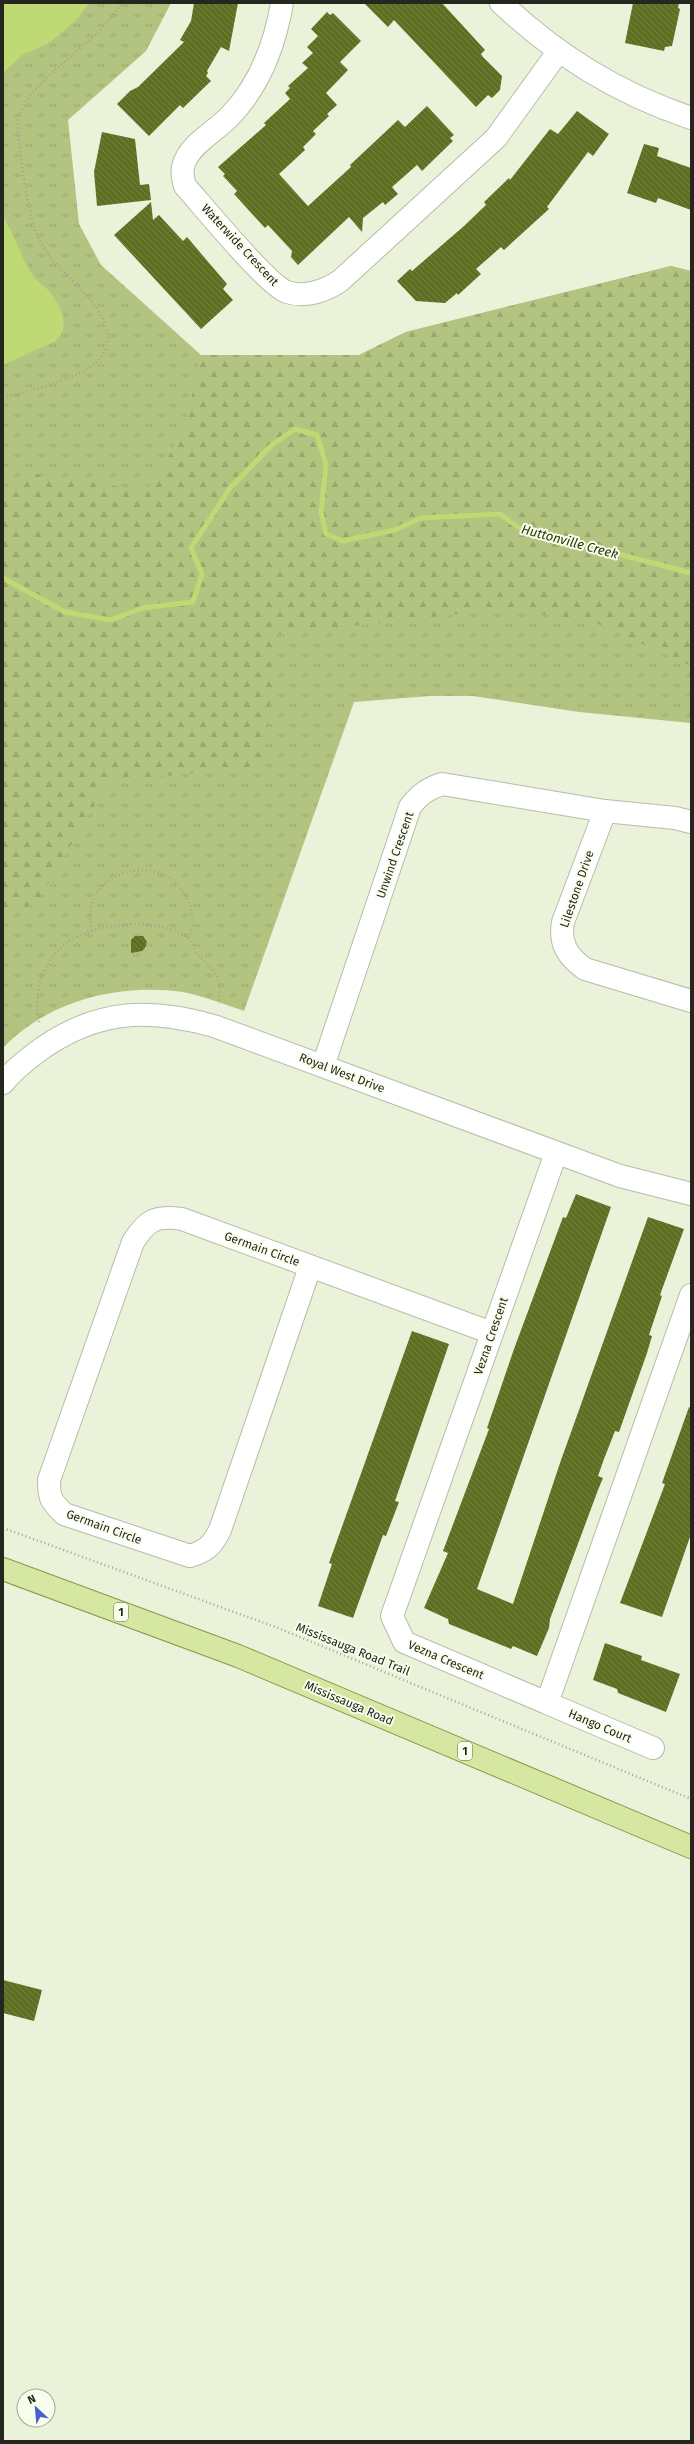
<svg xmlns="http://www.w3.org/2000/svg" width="694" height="2444" viewBox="0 0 694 2444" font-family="'Fira Sans',sans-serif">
<defs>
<pattern id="grass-tufts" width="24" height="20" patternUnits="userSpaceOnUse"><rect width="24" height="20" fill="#b2c47f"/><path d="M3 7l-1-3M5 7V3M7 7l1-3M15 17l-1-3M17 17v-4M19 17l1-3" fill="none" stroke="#99a86d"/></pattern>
<pattern id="forest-firs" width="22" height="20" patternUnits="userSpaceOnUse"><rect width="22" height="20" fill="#b2c47f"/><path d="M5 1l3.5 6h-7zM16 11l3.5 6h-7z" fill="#99a86d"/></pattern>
<pattern id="building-back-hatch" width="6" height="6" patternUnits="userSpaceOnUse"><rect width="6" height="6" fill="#5e6f22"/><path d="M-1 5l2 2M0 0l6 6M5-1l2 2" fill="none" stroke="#768348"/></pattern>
</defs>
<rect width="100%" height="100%" fill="#eaf2da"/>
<path fill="url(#grass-tufts)" d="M3,3h168l-25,48 -78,69 11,104 22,41 100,90h158l47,-23 265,-66 20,5v452l-112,-11 -106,-16h-43l-76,6 -110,309c-20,-7 -41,-15 -61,-19 -64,-9 -134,8 -180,56z"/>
<path fill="url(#forest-firs)" d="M671,266l20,5v395l-100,-45 -86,-12 -227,25 -15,133 -154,14 -73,123 -33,10v-418l26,-23 119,18 36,-61 17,-75h158l47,-23z"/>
<path fill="#bfd975" d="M3,3h86l-10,14 -21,19 -11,8 -25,11 -19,18z
M3,216c12,19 18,42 31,61 3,5 11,9 15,14 12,14 22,35 7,50l-53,24z"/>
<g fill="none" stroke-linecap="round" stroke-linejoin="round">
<path stroke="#bfd975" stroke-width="5" d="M3,578l62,34 46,8 31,-12 51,-6 9,-28 -11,-26 39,-60 42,-43 23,-16 22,6 9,29 -5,48 5,22 17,7 52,-11 26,-12 79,-4 19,14 172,45"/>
</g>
<path fill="url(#building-back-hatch)" d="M194,3h44l-9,48 -8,-4 -14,24 1,2 -2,3 5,5 -28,27 -3,-3 -31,31 -32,-32 13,-13 8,-4 46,-45 -4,-2 11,-19z
M364,3h78l43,47 -4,4 2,3 19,19 -2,14 -8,8 -4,-3 -12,12 -82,-87 -6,7z
M633,3h46l-1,5 2,1 -8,37 -7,1 -1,4 -39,-8z
M327,12l3,3 3,-2 28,28 -21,21 8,8 -22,23 11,12 -10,9 2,2 -16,15 3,3 -13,13 2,3 -26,24 29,32 43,-39 -1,-2 48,-45 7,7 22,-21 27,29 -4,3 3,3 -31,30 -5,-6 -25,22 6,7 -13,11 -2,-3 -20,16 -1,14 -13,-15 -51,48 -7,-8 1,-6 -24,-26 -3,3 -31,-34 3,-3 -14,-15 2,-2 -7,-7 48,-42 -2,-2 26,-24 -5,-6 5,-5 -2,-2 20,-18 -6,-5 11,-10 -6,-6 11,-11 -7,-7z
M577,111l32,23 -16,22 -5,-4 -41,55 2,2 -45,41 -3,-3 -25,22 5,5 -23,21 -1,-2 -12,10 -29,-2 -19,-20 13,-12 2,2 52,-45 22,-21 -2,-3 25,-24 1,2 40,-51 8,5z
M102,132l33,7 5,46 9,-1 2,16 -54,6 -3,-34z
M644,144l15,4 -2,8 34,12v42l-33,-12 -2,5 -29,-10z
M151,202l2,18 6,-5 24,26 4,-4 40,47 -4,5 10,11 -32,29 -87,-94z
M135,936h8l4,6 -2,6 -3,3 -11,2v-13z
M576,1194l35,13 -134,382 36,15 47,-141 88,-246 36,12 -24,66 2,1 -13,39 3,1 -5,17 -28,79 -4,-1 -11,28 -6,17 5,2 -5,12 -48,129 -1,9 -12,28 -24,-10 -2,3 -62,-25 -1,-5 -24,-11 24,-55 -5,-2 46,-122 -2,-1 27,-79 49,-132 3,1z
M412,1331l37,13 -54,157 4,1 -13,34 -3,-1 -30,83 -35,-12 14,-42 -3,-1z
M689,1407l2,1v126l-29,83 -42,-14 45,-119 -3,-1z
M605,1643l37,13 -1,4 39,14 -14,38 -48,-19 -1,-4 -24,-9z
M3,1980l39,10 -8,31 -31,-8z"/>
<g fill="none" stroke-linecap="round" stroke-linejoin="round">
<g stroke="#b6bda7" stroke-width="24">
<path id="minor" d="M282,3c-7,41 -23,83 -52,113 -13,14 -36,26 -44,43 -5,9 -4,17 -1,27 18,20 82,99 102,106 18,6 38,-1 53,-11l156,-143 62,-86
M501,3c57,53 116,90 190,115
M605,811l-42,111c-4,22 5,35 22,47l106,32
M323,1066l87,-259c9,-12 17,-18 32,-23l163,27 70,7 16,4
M3,1083c11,-14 27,-26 41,-36 56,-38 107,-39 170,-21l406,150 71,18
M556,1153l-164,463 12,26 143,61 144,-408
M310,1267l-90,263c-8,16 -14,21 -30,26l-126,-42c-13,-13 -15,-15 -15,-34l84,-238c14,-22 23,-27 49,-23l310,114
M547,1703l106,45"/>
</g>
<g stroke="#86994a" stroke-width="24">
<path id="major" d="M3,1569l235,87 453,191"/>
</g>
<path stroke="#a0a694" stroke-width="2.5" stroke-dasharray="1 3" stroke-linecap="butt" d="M3,398c27,-8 82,-19 99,-42 24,-34 -31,-74 -50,-97 -6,-7 -12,-17 -16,-26 -6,-13 -21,-99 -18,-113 9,-41 83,-77 103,-117
M92,931c-17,-62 79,-87 98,-25 3,12 5,22 -2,32
M39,1022c-7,-29 6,-67 33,-83 27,-16 91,-23 117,0 4,4 5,11 9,15 20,24 23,16 21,50
M3,1528l275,100 413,171"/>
<use href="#minor" stroke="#fff" stroke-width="22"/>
<use href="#major" stroke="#d6e7a1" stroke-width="22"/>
</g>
<g text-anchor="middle" stroke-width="4" stroke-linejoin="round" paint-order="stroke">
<g fill="#f8feeb" stroke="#64685c" stroke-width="1">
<rect x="114" y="1603" width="14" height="18" rx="3"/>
<rect x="458" y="1742" width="14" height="18" rx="3"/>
</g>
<g font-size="11" font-weight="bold" fill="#25271e">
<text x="121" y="1616">1</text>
<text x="465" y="1755">1</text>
</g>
<g font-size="12" fill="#25271e" stroke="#f8feeb">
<text transform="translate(240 245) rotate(47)" y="4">Waterwide Crescent</text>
<text transform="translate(395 855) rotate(-71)" y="4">Unwind Crescent</text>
<text transform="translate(577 889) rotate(-71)" y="4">Lilestone Drive</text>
<text transform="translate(342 1073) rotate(21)" y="4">Royal West Drive</text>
<text transform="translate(262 1249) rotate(20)" y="4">Germain Circle</text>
<text transform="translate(491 1336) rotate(-71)" y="4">Vezna Crescent</text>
<text transform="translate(104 1527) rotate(20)" y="4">Germain Circle</text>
<text transform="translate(353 1649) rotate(22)" y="4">Mississauga Road Trail</text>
<text transform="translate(446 1660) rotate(23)" y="4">Vezna Crescent</text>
<text transform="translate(349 1703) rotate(23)" y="4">Mississauga Road</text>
<text transform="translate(600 1726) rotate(23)" y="4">Hango Court</text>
</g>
<g font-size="13" font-style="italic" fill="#2c350b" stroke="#f8feeb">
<text transform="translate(570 541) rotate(15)" y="5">Huttonville Creek</text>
</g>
</g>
<rect width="694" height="2444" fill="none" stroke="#25271e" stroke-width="8"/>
<g transform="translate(36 2408) rotate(334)"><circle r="19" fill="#f8feeb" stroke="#a4a899"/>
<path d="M0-3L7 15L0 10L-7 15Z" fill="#495ed3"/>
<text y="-6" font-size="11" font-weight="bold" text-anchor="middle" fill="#25271e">N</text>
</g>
</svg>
